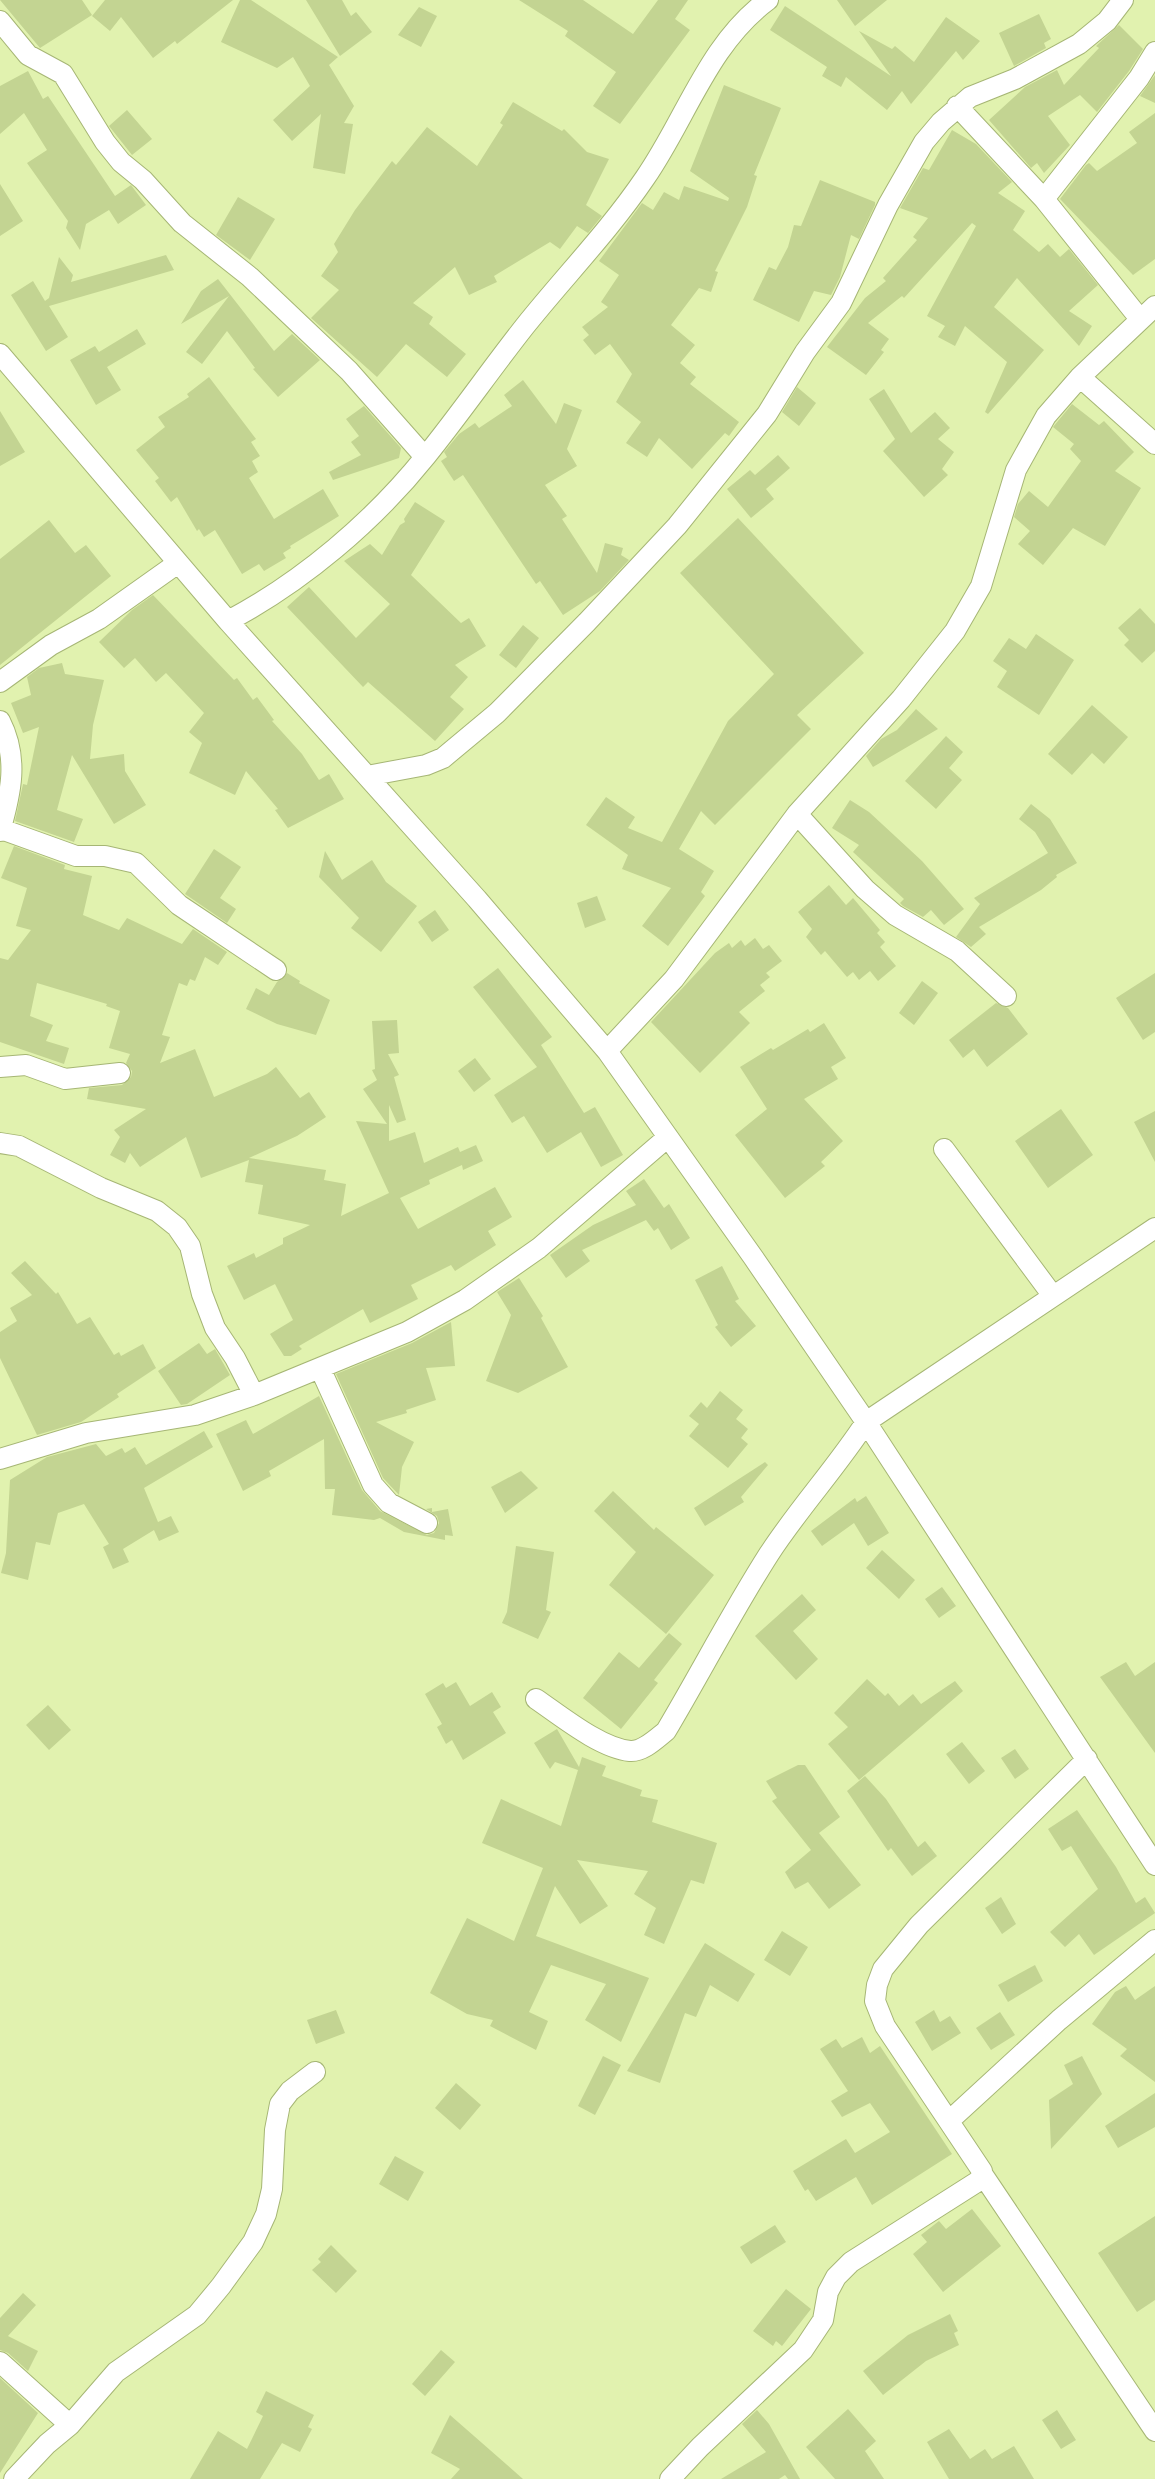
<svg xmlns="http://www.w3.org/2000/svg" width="1155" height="2479" viewBox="0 0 1155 2479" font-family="'IBM Plex Sans',sans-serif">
<rect width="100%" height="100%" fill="#e1f2af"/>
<path fill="#c3d492" d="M0,0h82l10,15 -52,33z
M105,0h128l-56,44 -2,-3 -22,17 -32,-41 -11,14 -18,-15z
M240,0h11l87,57 -9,8 25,41 -10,17 9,1 -8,50 -32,-6 8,-54 -29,27 -19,-21 37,-34 -17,-29 -16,11 -56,-26z
M306,0h36l9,16 5,-4 16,20 -32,24z
M519,0h64l50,34 25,-34h30l-13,19 15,11 -70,94 -27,-18 23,-34 -51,-36 3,-5z
M837,0h50l-32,26z
M785,6l106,70 -32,-45 33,18 3,-3 19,16 32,-45 34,24 -17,19 -7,-9 -45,53 -9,-13 -15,19 -41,-33 -5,10 -19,-11 5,-9 -57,-37z
M419,7l18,9 -16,31 -23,-12z
M1039,14l12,25 -7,4 2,5 -32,18 -15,-33z
M1119,25l24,24 -14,22 -32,41 -17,-17 -32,21 22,29 -26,28 -7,-10 -6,5 -42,-48 36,-33 32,-17 7,15 35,-37 -3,-2z
M28,71l15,28 5,-3 67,100 16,-11 15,20 -28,19 -9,-14 -23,14 -6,26 -14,-22 2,-7 -41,-58 20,-13 -23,-37 -24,21v-48z
M1155,75v28l-15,-7z
M724,85l57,23 -27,67 3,1 -10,31 -32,64 3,1 -7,20 -12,-4 -28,37 24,20 -15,18 16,14 -6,7 49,38 -10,14 -4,-3 -33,36 -33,-31 -12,19 -21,-14 15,-21 -25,-20 16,-28 -22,-30 -15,11 -12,-15 6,-5 -7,-8 26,-20 -7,-5 18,-27 -20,-14 43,-58 11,7 11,-18 15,8 5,-14 44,15 1,-3 -39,-27z
M513,102l49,29 2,-2 23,23 22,7 -23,46 16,11 -14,17 -11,-7 -17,23 -10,-7 -56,34 3,6 -28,13 -14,-28 -42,36 20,14 -4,7 37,30 -19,23 -41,-33 -29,33 -66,-59 28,-28 -18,-14 17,-24 -4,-8 21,-34 37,-49 4,4 31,-38 50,39 26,-41 -3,-2z
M127,110l25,29 -20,16 -23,-29z
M1155,113v146l-22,16 -73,-76 26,-34 3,-2 8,8 40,-28 -8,-11z
M952,130l24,14 36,38 -14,11 27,18 -12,19 26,22 9,-8 12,13 9,-8 29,36 -29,26 23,15 -13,20 -62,-68 -23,29 50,43 -56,64 -3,-2 22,-50 -42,-36 -10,20 -17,-9 7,-11 -18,-10 49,-90 -4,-3 -68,75 -2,-2 -34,27 21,16 -8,11 3,2 -18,23 -39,-28 38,-49 21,-17 -3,-3 34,-38 -4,-3 15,-19 -28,-10 23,-40 6,2z
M820,180l55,22v3l-16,34 -8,-4 -11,42 -9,18 -17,-4 -15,31 -46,-22 16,-33 7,3 12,-23 6,-22 7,1z
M0,184l23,37 -23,15z
M238,197l37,22 -25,41 -34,-25z
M166,255l8,15 -125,36 19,31 -22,14 -35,-56 22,-14 12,20 4,-3 10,-41 14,18 -2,7z
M218,279l56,72 18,-17 28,26 -42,37 -25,-28 2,-1 -28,-37 -25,33 -16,-12 43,-56 -48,28 20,-33z
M137,329l9,15 -39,23 14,23 -25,15 -26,-45 25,-14 4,6z
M209,377l47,62 -5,3 9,14 -8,5 6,11 -9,6 25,41 49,-30 16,27 -49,30 1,2 -8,5 3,5 -22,13 -5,-7 -17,10 -27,-44 -11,7 -5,-8 -2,2 -20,-34 -6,5 -16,-21 4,-3 -23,-28 29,-23 -7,-10 31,-20 -2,-3z
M523,380l33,44 8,-21 18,7 -15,39 10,17 -32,19 22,31 -5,3 35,54 8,-30 18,5 -2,7 8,5 -29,31 -37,24 -23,-34 -4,3 -73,-109 -9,6 -13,-20 6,-4 -3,-5 15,-18 16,-11 4,5 33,-22 -8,-11z
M797,387l19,16 -17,23 -17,-14z
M884,389l27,44 24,-21 15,16 -12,11 16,13 -12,17 6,6 -24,22 -41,-46 12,-12 -26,-40z
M1072,404l27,21 5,-4 30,31 -19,19 26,17 -36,58 -32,-18 -30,37 -25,-21 12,-13 -16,-14 4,-13 11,-13 19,16 33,-46 -11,-12 4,-5 -21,-17z
M364,406l37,42 -2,10 -66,22 -4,-8 32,-17 -10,-13 8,-6 -13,-17z
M0,411l25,41 -25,14z
M778,455l12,13 -24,21 8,10 -23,19 -24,-29 23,-19 5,5z
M415,502l30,19 -34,54 50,48 8,-5 17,28 -31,19 13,12 -18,20 14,12 -29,32 -67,-59 -5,5 -76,-80 22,-20 47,51 34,-34 -46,-43 26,-17 12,11 18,-30 5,-3 -1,-3z
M738,518l126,135 -67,62 14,14 -96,96 -14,-14 -22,38 35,22 -13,21 4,4 -37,50 -26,-20 29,-38 -49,-19 6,-14 -42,-30 20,-28 29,20 -7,11 34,14 66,-121 46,-47 -94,-101z
M49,520l26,33 11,-8 25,31 -111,89v-106z
M153,595l81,85 3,-2 16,22 4,-3 17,23 -2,1 30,33 17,26 10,-6 15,25 -56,29 -13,-18 3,-1 -32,-38 -11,24 -46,-22 13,-30 -13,-11 15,-19 -38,-40 -10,9 -21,-24 -11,10 -25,-26 33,-32z
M1140,608l15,16v27l-13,12 -18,-18 5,-5 -11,-12z
M523,625l16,13 -23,30 -17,-13z
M1036,634l38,26 -35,55 -42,-28 10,-16 -14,-10 16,-23 17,11z
M62,663l3,11 39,6 -11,45 -3,34 34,-5 1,17 21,34 -32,19 -42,-69 -15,55 26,9 -9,23 -59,-21 8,-37 4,1 12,-58 -16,6 -12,-30 20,-8 -4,-18 12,-9z
M1092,705l36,32 -24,27 -12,-11 -20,22 -24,-21z
M916,709l22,20 -65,38 -7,-11 15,-17 16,-9z
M946,736l17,16 -14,16 13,12 -26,29 -31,-28z
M850,800l19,12 53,49 42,48 -20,16 -13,-15 -8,7 -20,-11 -3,-3 4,-4 -51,-47 6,-7 -27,-17z
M1031,804l19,15 27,44 -21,12 1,2 -16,13 -62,37 7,7 -15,13 -15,-10 24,-33 -6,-6 74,-45 -13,-21 -16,-13z
M14,846l51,19 -1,4 28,7 -9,39 36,15 8,-12 55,26 11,-15 34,23 -9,13 -13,-8 -10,24 -5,-2 -3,7 -8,-3 -17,52 8,2 -10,26 35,-14 19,48 53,-23 9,-7 24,31 9,-6 17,25 -29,19 -48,22 77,12 -2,10 22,4 -5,32 48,-23 -33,-72 31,3 -24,-35 14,-9 -5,-10 3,-1 -3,-48 25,-1 2,33 -11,1 11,21 -5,2 12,43 -9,3 -8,-18v36l26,-9 9,31 34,-16 2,5 16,-7 7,16 -20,9 -1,-5 -33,15 1,4 -30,14 18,31 77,-42 17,30 -24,14 8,14 -41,26 -4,-6 -40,20 7,14 -48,24 -7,-14 -64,37 3,3 -11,7h-7l-14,-22 23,-14 -18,-36 -31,16 -17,-34 27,-13 2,5 27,-14v-6l27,-13 -52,-11 5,-29 -18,-3 4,-22 -48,18 -15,-41 -46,30 -10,-14 -5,10 -15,-8 10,-18 -6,-7 32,-21 -59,-10 2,-11 33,-3 9,-8 1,-6 -6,-8 4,-9 -21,-6 11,-37 -14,-5 1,-2 -70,-21 -7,33 23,9 -7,16 23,7 -5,16 -64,-22v-84l8,2 23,-30 -15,-4 11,-38 -26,-10z
M214,849l27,18 -21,31 16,11 -9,14 -42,-29z
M325,851l17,29 30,-20 14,22 31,24 -36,46 -30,-24 8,-10 -40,-41z
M829,885l17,20 7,-7 27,32 -3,3 8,9 -5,5 16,19 -18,15 -8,-10 -11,9 -6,-8 -6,5 -22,-26 -4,4 -15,-18 6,-8 -14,-17z
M597,896l9,24 -21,8 -8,-25z
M435,910l14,20 -17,12 -14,-20z
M755,938l8,11 6,-4 13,16 -16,12 4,4 -10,8 5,6 -26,21 11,11 -50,50 -49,-51 64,-69 14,-10 3,5 9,-8 4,6z
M498,968l54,69 -11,8 43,68 11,-6 28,48 -22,12 -20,-35 -34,21 -23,-37 -12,7 -18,-28 43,-28 -64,-80z
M287,973l13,8 -1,2 31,17 -14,35 -39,-11 -31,-15 10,-21 13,7 8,-13z
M1155,973v59l-12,8 -27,-42z
M922,981l16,12 -24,32 -15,-12z
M996,1003l12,5 20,26 -41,33 -13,-18 -11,9 -14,-18z
M824,1023l22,35 -15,9 7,12 -34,20 39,42 -22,21 4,4 -40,32 -50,-63 32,-26 -27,-42 31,-19 2,2 35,-21 2,3z
M475,1058l16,21 -17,13 -16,-21z
M1061,1109l32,46 -45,33 -33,-47z
M1155,1111v51l-21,-40z
M644,1179l20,29 5,-4 21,34 -19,12 -13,-22 -4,3 -8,-11 -64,30 8,11 -24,17 -16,-23 43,-30 43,-20 -10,-14z
M25,1261l31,33 2,-2 19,32 13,-7 24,38 5,-3 2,4 22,-12 13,24 -39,26 2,3 -38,25 -44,13 -37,-77v-26l17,-11 -7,-13 22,-13 -21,-22z
M722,1266l17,33 -4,2 21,25 -25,21 -16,-20 3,-2 -23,-45z
M519,1278l24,38 -2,2 27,49 -50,26 -32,-12 25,-66 -14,-23z
M451,1322l4,44 -29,2 10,32 -30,10 1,3 -31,9 38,20 -12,25 -3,28 -16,-17 -47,-104 76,-31z
M199,1343l8,11 8,-5 15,26 -43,29 -6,1 -23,-34z
M720,1391l23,19 -7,9 12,10 -7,9 7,6 -20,24 -39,-32 10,-12 -10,-8 12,-14 6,6z
M319,1396l43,94 18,21 47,24 7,-2 5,-10 -2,-7 -11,-7 6,-1v4l16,-3 5,27 -8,-1v5l-41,-8 -24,-14 -6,2 -42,-5 3,-26h-10l-1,-50 -55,32 2,5 -28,15 -27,-57 30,-14 7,14z
M204,1431l9,16 -69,41 14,34 13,-6 8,16 -20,9 -5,-11 -31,19 6,13 -16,7 -10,-22 6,-3 -25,-40 -26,9 -8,32 -14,-3 -8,38 -27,-7 5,-20 4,-73 37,-23 49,-13 10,12 16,-8 3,5 10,-6 11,18z
M765,1462l3,3 -27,32 3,5 -39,24 -11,-18z
M521,1471l17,17 -33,25 -14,-26z
M613,1491l41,39 2,-3 58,48 -48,59 -57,-49 27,-33 -42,-41z
M866,1496l23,37 -21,13 -14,-23 -32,23 -11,-15 44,-33 2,4z
M516,1546l38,6 -8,58 5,2 -13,27 -36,-16 5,-11z
M882,1550l33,30 -16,19 -33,-31z
M942,1587l14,19 -17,12 -14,-19z
M802,1594l14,16 -23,21 25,28 -22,21 -41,-44z
M669,1633l13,11 -28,36 4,3 -37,46 -38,-31 36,-46 20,16z
M1126,1662l9,14 20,-14v91l-55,-76z
M867,1679l18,17 3,-3 11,13 14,-12 8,10 34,-23 8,10 -104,89 -31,-36 20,-17 -14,-14z
M456,1682l14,24 22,-14 9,15 -8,5 13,21 -43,27 -11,-20 -6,4 -9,-17 5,-3 -17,-30 18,-11 3,5z
M48,1705l23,25 -22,20 -23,-25z
M557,1729l22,38 3,-10 24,9 -4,10 40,14 -2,6 18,4 -6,22 65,21 -13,41 -13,-4 -27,64 -20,-9 12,-27 -22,-14 14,-23 -71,-11 31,46 -28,18 -25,-38 -19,50 113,42 -28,64 -36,-22 21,-36 -55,-19 -22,47 19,9 -12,29 -46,-24 3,-6 -26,-6 -37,-21 37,-75 47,23 29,-73 -61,-25 19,-44 60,27 17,-56 -23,-8 -5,7 -16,-26z
M962,1742l23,29 -16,13 -23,-30z
M1015,1749l14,20 -14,10 -14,-21z
M798,1765h7l35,52 -21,16 42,52 -32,24 -21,-27 -13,7 -10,-17 26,-22 -39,-49 5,-3 -11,-17z
M865,1776l21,23 32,48 7,-6 12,15 -25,20 -21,-28 -3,3 -41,-60z
M1077,1810l39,57 20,36 9,-6 10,16 -61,42 -15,-21 -14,13 -15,-15 48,-43 -27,-43 -9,5 -14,-22z
M1001,1897l15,27 -14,10 -17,-26z
M782,1931l26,16 -18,29 -26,-16z
M705,1943l50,31 -17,28 -28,-17 -14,32 -11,-4 -25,70 -33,-12z
M1035,1965l8,16 -35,21 -10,-17z
M1126,1986l9,14 20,-14v96l-35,-26 7,-7 -35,-25 23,-32z
M336,2010l9,23 -29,11 -9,-24z
M934,2010l6,12 10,-6 11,17 -29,18 -17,-29z
M1000,2012l15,23 -24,15 -15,-22z
M862,2037l8,16 10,-7 72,108 -80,51 -16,-28 -40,24 -8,-12 -3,2 -12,-20 53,-32 9,14 35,-21 -20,-29 -28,14 -11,-16 17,-10 -28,-42 16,-10 6,9z
M603,2056l18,9 -26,50 -17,-9z
M1082,2056l20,38 -51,55 -2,-49 24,-16 -9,-19z
M456,2083l25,22 -21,25 -25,-22z
M1155,2093v34l-37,21 -13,-22z
M395,2156l29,16 -16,29 -29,-17z
M972,2209l29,37 -58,46 -30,-38 14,-12 -6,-7 18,-14 7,8z
M1155,2216v84l-18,12 -39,-59z
M775,2225l11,17 -35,22 -11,-17z
M331,2245l26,26 -21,22 -24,-23 9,-8 -3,-3z
M786,2289l25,20 -29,37 -6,-5 -3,5 -20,-15z
M23,2293l13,12 -28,31 30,15 -10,20 -20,-18 -8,-3v-32z
M950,2314l8,17 -4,2 5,12 -33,16 -43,34 -20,-24 45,-36z
M441,2350l14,12 -30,34 -13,-12z
M0,2378l38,35 -38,60z
M266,2391l48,24 -6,12 4,2 -12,23 -18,-9 -22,36h-70l28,-48 29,18 16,-33 -7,-4z
M848,2409l28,32 -11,10 19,28h-49l-29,-32z
M757,2410l12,14 31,55h-12l-3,-4 -6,4h-58l45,-27 -24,-28z
M1057,2410l19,30 -15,9 -19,-29z
M450,2415l73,64h-72l9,-10 -29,-16z
M949,2429l21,30 15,-10 7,10 22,-13 20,33h-85l-22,-37z"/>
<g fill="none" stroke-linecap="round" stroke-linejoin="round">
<g stroke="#a6b675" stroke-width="22">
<path id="minor" d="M0,21l28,34 35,19 42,68 16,20 22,18 39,43 68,54 99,94 76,86
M957,106l87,93 96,120
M1044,199l95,-121 16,-26
M0,354l228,267 249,278 130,152 146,206 113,165 289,443
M1080,377l75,67
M228,621c74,-39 145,-99 198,-165 34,-42 65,-87 99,-130 40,-50 84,-95 120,-148 41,-59 63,-134 123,-178
M0,682l51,-37 48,-26 79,-56
M0,721c19,37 11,72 0,110
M367,776l59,-11 17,-7 54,-45 90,-91 90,-96 90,-112 38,-62 36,-49 47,-98 36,-63 17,-20 29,-25 45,-18 64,-35 28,-23 16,-21
M797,814l68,75 30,26 62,36 49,45
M1,829l75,27h29l31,7 43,42 97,65
M607,1051l67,-72 123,-165 104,-115 54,-68 26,-45 35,-116 30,-54 34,-39 75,-71
M0,1067l26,-2 39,14 55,-6
M0,1143l19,3 82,42 56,23 20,16 13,19 12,48 13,34 20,30 19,37
M944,1149l109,147
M320,1368l53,117 16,18 38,20
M0,1459l86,-26 109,-18 59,-20 153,-63 58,-32 74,-52 129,-111
M536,1699c25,17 64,49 94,52 13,1 26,-12 36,-20 35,-59 66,-119 103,-177 30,-46 67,-86 97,-132l289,-194
M949,2121l110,-101 96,-80
M983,2175l172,256
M0,2362l70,63
M14,2479l33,-35 23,-19 46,-53 81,-57 24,-29 32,-44 13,-28 6,-25 3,-59 5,-26 10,-13 25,-19
M670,2479l30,-32 103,-97 20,-30 5,-28 8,-15 15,-15 129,-82 2,-9 -97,-145 -10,-25 2,-16 6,-16 36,-44 168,-166"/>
</g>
<use href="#minor" stroke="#fff" stroke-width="20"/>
</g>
</svg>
